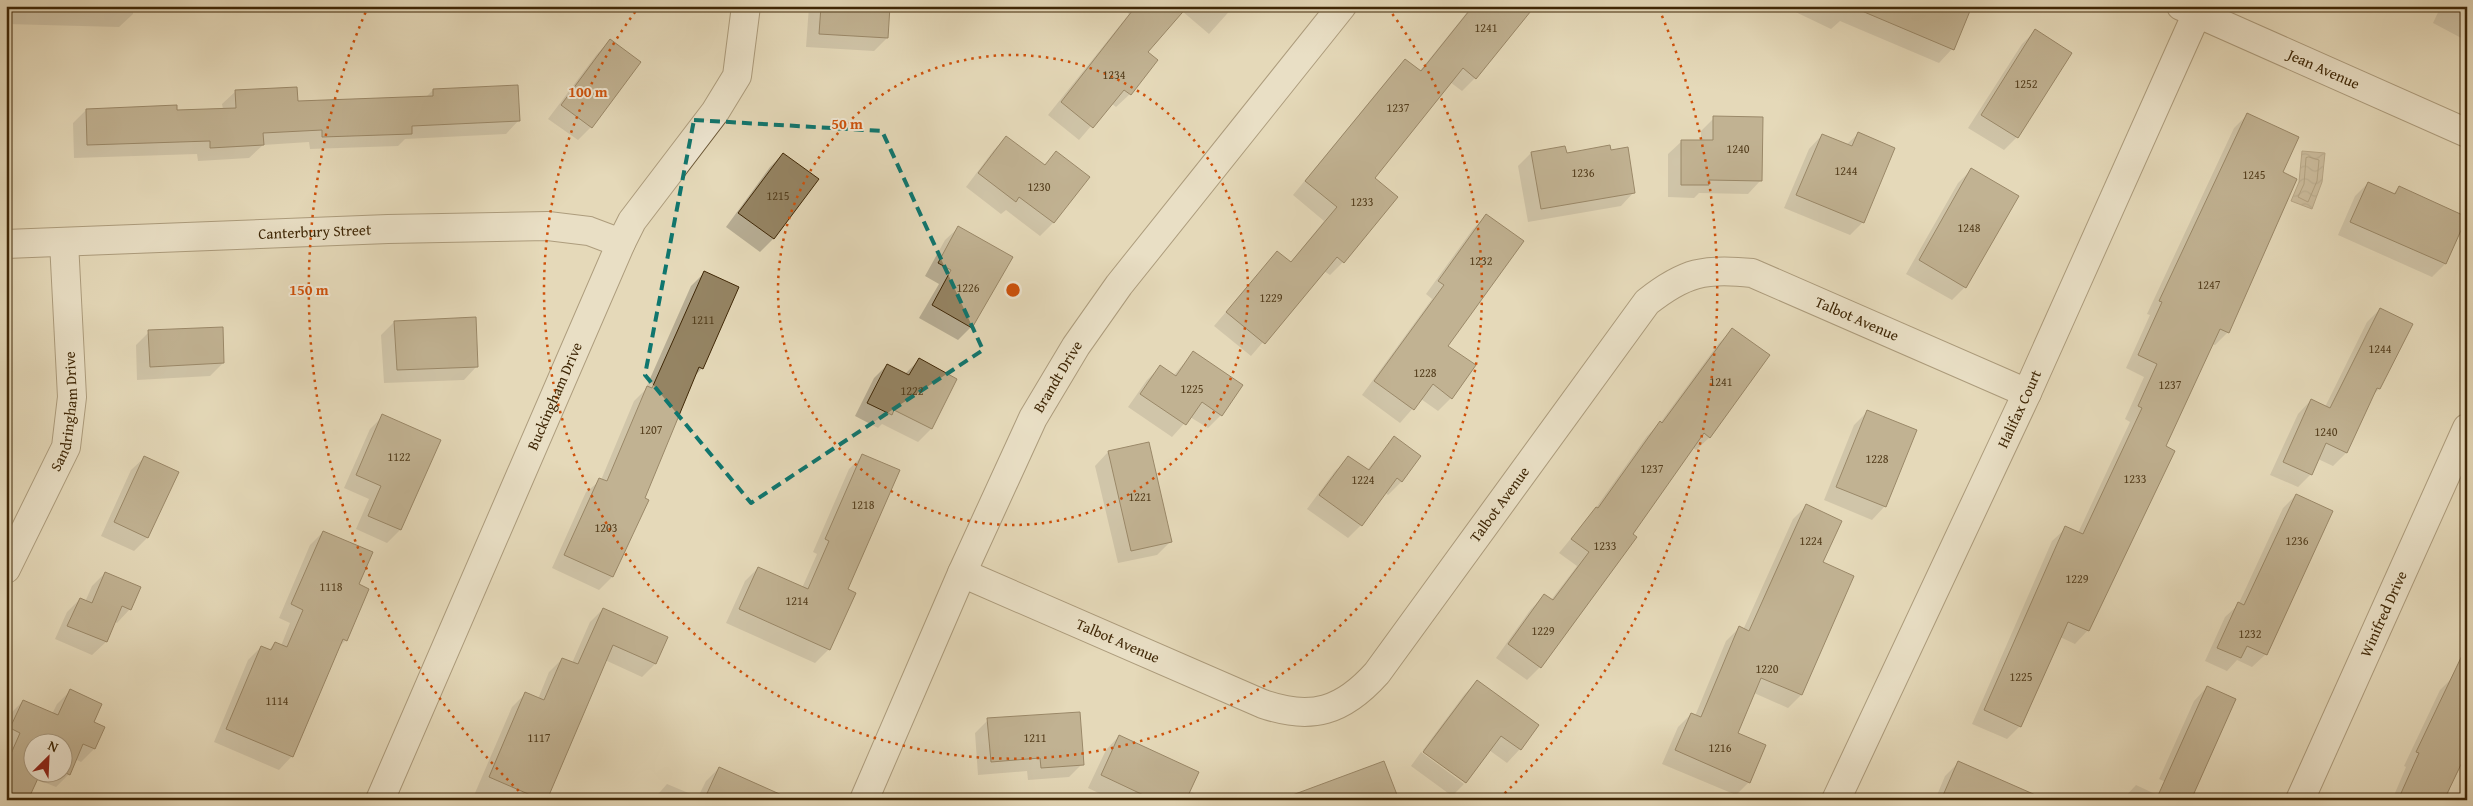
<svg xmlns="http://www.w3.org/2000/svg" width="2473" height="806" viewBox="0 0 2473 806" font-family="'Gentium Book Plus',serif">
<defs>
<pattern id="water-waves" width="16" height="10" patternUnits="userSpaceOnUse" patternTransform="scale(1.25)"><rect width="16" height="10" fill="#ad9c7c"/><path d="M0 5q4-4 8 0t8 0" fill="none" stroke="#8e7f64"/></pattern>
</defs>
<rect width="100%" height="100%" fill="#e5d9b9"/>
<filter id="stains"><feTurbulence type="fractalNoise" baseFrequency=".004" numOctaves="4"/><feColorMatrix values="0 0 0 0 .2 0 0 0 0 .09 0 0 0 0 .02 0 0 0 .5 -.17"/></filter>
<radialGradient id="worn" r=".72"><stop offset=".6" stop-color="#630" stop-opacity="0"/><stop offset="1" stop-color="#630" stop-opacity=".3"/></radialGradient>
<path fill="url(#water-waves)" stroke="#816d4d" d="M2302,151l23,2 -3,29 -10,27 -21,-8 8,-19z"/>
<path fill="#0003" fill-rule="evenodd" d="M6,6h127v8l-14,13 -113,-3z
M809,6h80l-2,32 -13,13 -68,-4z
M1120,6h114l-25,28 -27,-23 -35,41 10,8 -27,34 -14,13 -5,-4 -32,37 -31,-25 81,-101z
M1472,6h58l-55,72 -13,13 -12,-9 -77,96 -30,84 -13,13 -6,-4 -73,85 -37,-30 63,-74 13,11 34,-42 -31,-26 99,-121 13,-13 14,11z
M1783,6h188l-19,43 -13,14 -99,-42 -9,8z
M2441,6h26v35l-34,-18z
M2035,31l-18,106 -13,13 -36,-22 54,-84z
M610,41l29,21 -48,65 -13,13 -30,-21 49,-65z
M433,90l86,30 -13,14 -101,5 -7,7 -88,3 -1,-7 -46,3 -14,13 -51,3 -1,-7 -123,4 -1,-35 13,-13 90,2 47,-3 -1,-5 14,-13 61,11 128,-4z
M2247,115l34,57 -53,160 -13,13 -4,-1 -47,103 -76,183 -13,14 -15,-7 -40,89 -13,13 -35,-15 80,-183 14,-13 12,5 52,-111 -5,-3 19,-42 -18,-9 24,-53 -3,-1 87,-186z
M1714,118l47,62 -13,14 -49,-1 -5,5 -26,-1v-43l14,-13h19v-10z
M1858,134l5,88 -13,13 -66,-27 25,-59 13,-14 24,10z
M1006,137l37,29 13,-13 32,24 -35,46 -13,13 -34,-26 -5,4 -35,-27 27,-36z
M1531,153l35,1 68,38 -13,14 -93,16 -10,-56z
M783,154l34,26 -44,59 -13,13 -34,-25 44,-60z
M1971,170l-6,117 -13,13 -46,-26 52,-91z
M2368,183l25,11 6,-6 67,30 -21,46 -13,13 -94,-42 17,-39z
M1486,216l-40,130 5,52 -13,13 -17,-12 -21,24 -38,-28 70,-96 -6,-5 47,-65z
M959,227l12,100 -13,13 -39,-22 20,-34 -14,-8 20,-36z
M704,273l-2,95 -7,8 -52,123 4,2 -35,76 -13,13 -47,-22 34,-76 15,-12 33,-79 11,-11 46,-104z
M2380,309l-1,80 -7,7 -26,57 -13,13 -15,-7 -7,15 -13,13 -28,-12 28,-61 13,-14 14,7 42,-85z
M394,322l83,44 -13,14 -80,3 -3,-48z
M1732,330l-22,107 -14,13 -4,-3 -152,220 -13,13 -31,-22 35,-49 13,-13 7,4 26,-34 -18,-13 36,-44 52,-73 13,-13 59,-80z
M149,332l74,31 -13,13 -73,4 -1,-35z
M1193,353l48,32 -20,30 -13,13 -18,-11 -18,20 -44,-30 19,-27 13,-13 13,9z
M919,360l37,19 -25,50 -13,13 -36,-18 -4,4 -23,-12 19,-38 13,-13 18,9z
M1868,411l17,95 -13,14 -48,-20 30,-75z
M383,416l17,114 -13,13 -31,-14 13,-30 -25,-11 26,-59z
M1394,438l26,19 -19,25 -13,13 -3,-3 -24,33 -13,13 -41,-29 28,-38 14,-13 18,12z
M1108,452l63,89 -14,14 -39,8 -23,-97z
M862,456l-16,134 8,4 -26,56 -13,13 -89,-40 19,-42 13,-13 44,20 15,-34 -4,-2 36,-83z
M145,457l32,15 -30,66 -13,13 -33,-15 30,-66z
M2296,495l-30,159 -14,13 -15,-7 -10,11 -22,-10 20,-44 13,-12 45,-97z
M1806,506l16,57 30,14 -51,118 -13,13 -34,-15 -18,41 13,48 -13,13 -74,-31 16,-37 13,-13 4,2 31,-75 13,-13 4,2 50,-111z
M323,532l34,53 -11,55 -8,8 -46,108 -13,14 -65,-28 34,-82 13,-13 8,3 6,-7 6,3 9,-23 -11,-5 31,-73z
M105,573l25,36 -13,14 -3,-2 -8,21 -14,13 -37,-16 12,-27 13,-13 5,3 7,-16z
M603,609l52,55 -13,13 -37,-17 -59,140h-74l40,-93 13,-13 13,5 11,-27 13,-13 10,4 18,-41z
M2467,620v19l-7,-3z
M2453,677l-5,111 2,1 -4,11h-54l14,-33 -2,-1 36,-76z
M1477,681l60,44 -17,24 -13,14 -18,-13 -24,33 -42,-33 41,-55z
M2207,687l-21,104 -27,-12 35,-78z
M70,691l22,32 11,5 -9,21 -13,13 -6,-3 -6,15 -13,13 -20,-8 -30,21v-50l2,-4 -2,-1v-22l4,-9 13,-13 29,13 5,-10zM32,744h30v30h-30z
M988,720l94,44 -13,13 -41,3 -1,-9 -49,4 -3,-42z
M1119,736l70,55 21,9h-97l-25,-12 18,-38z
M1421,752l43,32 -12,12 -41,-30z
M1958,763l39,37h-62l10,-24z
M719,768l42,32h-108l14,-16 31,13 8,-16z
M2136,785l32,15h-46z"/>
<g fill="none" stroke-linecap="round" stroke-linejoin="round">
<path stroke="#766241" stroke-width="1" d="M2309,157l10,3 -2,21 -9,21 -10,-5 6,-13 2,-26z"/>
</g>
<path fill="#958463" stroke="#3f2706" d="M821,6h69l-2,32 -69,-4z
M1136,6h52l-40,46 10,8 -27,35 -7,-5 -31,38 -32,-26z
M1473,6h62l-59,73 -13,-11 -88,110 23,19 -54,66 -7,-6 -72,87 -39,-32 51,-61 14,11 46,-55 -32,-26 100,-122 16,12z
M1850,6h122l-18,44z
M2035,29l37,24 -54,85 -37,-23z
M610,39l31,23 -49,66 -31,-23z
M518,85l2,36 -108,5v8l-90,3v-7l-59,3 1,12 -54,3v-7l-123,4 -1,-36 91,-4v5l59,-2 -1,-18 62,-3 1,14 135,-5v-7z
M2247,113l52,24 -16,35 14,7 -68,154 -9,-4 -54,117 9,5 -86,180 -21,-9 -47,105 -37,-17 81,-184 18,8 59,-126 -4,-2 19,-42 -19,-9 24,-53 -3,-1z
M1713,116l50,1 -1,64 -53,-1v5h-28v-45h32z
M1858,132l37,16 -31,75 -68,-28 26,-61 30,12z
M1006,136l39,29 11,-14 34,26 -36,46 -35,-26 -3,5 -38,-29z
M1610,145l1,5 17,-3 7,46 -94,16 -10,-57 34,-6 2,7z
M783,153l36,26 -45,60 -36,-26z
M1971,168l48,28 -53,92 -47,-28z
M2368,182l27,12 4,-8 68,31 -21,47 -96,-42z
M1486,214l38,27 -76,105 28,19 -24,34 -19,-15 -19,26 -40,-29 70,-96 -6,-4z
M958,226l55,31 -41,71 -40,-23 19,-35 -13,-7z
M704,271l35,16 -36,82 -4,-2 -54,131 4,2 -36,77 -49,-22 35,-77 8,3 40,-95 5,2z
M2380,308l33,16 -33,65 -3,-1 -30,65 -21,-10 -14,32 -29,-13 28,-63 19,9z
M476,317l2,50 -81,3 -3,-49z
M223,327l1,36 -74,4 -2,-37z
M1732,328l38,27 -60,83 -6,-5 -71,101 4,3 -96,131 -33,-24 36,-50 9,6 36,-48 -18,-13 25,-32 2,1 62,-87 2,2z
M1193,351l50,34 -21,31 -20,-14 -16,23 -46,-31 20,-29 16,11z
M919,358l38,21 -25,50 -38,-19 -2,5 -25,-12 20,-39 22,11z
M1867,410l50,20 -31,77 -50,-20z
M382,414l59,26 -40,90 -33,-14 13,-30 -25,-11z
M1394,436l27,20 -19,26 -5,-4 -35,48 -43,-31 29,-39 21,14z
M1149,442l23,100 -41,9 -23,-100z
M862,454l38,16 -52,119 8,4 -26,57 -91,-41 19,-42 50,22 21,-48 -4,-2z
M144,456l35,16 -31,66 -34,-16z
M2296,494l37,17 -66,144 -20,-9 -6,12 -24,-10 21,-46 6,3z
M1806,504l36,17 -19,41 31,14 -52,119 -41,-17 -23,55 28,12 -16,38 -75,-33 16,-37 10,4 38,-91 10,5z
M323,531l50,21 -14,32 10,5 -22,52 -4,-2 -50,118 -67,-28 35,-83 10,4 4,-8 12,5 16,-37 -12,-6z
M105,572l36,15 -10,23 -9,-4 -15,36 -40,-16 13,-28 12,5z
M603,608l65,29 -12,27 -43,-19 -66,155h-5l-53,-23 36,-85 19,8 18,-42 16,6z
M2467,645v107l-23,48h-46l21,-47 -3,-1z
M1477,680l62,45 -18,25 -20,-14 -35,47 -43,-31z
M2207,686l29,13 -45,101h-35z
M70,689l32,15 -8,18 11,5 -10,22 -12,-5 -13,31 -8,-4v-27h-30v30h8l-12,26h-22v-35l14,-32 -10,-5 13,-28 35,15z
M1080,712l4,53 -43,3 -1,-10 -49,4 -4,-44z
M1119,735l80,37 -13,28h-32l-53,-25z
M1384,761l15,39h-111l-1,-3z
M1958,761l89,39h-106z
M719,767l74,33h-89z"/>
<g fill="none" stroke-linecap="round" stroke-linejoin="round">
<g stroke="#685433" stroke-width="30">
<g id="minor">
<path id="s1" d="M2181,6l286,127"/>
<path id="s2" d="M6,244l382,-15 160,-3 41,5 32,12"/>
<path id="s3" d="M6,569l60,-122 6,-50 -8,-155"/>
<path id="s4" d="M962,573l301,131c49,17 80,7 114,-31l270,-371c38,-30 58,-34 105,-29l275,120"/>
<path id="s5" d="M380,800l241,-557 11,-22 83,-109 22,-36 9,-70"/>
<path id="s6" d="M864,800l98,-227 71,-155 43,-72 43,-61 223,-279"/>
<path id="s7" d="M1836,800l191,-407 170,-380"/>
<path id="s8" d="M2300,800l167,-372"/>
</g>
</g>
<use href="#minor" stroke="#eee6d2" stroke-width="28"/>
</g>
<path d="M0 0H2473V806H0ZM694,120l188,11 101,219 -232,153 -106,-128z" fill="#e5d9b9" fill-opacity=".55" fill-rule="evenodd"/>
<path fill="none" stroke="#0f766e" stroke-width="4" stroke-dasharray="10 6" stroke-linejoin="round" d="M694,120l188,11 101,219 -232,153 -106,-128z"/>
<g fill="none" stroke="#cf520b" stroke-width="2.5" stroke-dasharray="2.5 5">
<circle cx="1013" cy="290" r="235"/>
<path d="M1388 8A469 469 0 1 1 638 8"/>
<path d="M524 796A704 704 0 0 1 367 9M1659 9A704 704 0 0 1 1502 796"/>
</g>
<g text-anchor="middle" stroke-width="4" stroke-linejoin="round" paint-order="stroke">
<g font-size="12" fill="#543e1d">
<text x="1486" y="32">1241</text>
<text x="1114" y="79">1234</text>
<text x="2026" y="88">1252</text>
<text x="1398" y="112">1237</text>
<text x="1738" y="153">1240</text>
<text x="1846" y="175">1244</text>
<text x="1583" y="177">1236</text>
<text x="2254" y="179">1245</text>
<text x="1039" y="191">1230</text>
<text x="778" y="200">1215</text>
<text x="1362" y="206">1233</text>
<text x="1969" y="232">1248</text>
<text x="1481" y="265">1232</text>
<text x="2209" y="289">1247</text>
<text x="968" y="292">1226</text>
<text x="1271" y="302">1229</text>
<text x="703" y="324">1211</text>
<text x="2380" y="353">1244</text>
<text x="1425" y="377">1228</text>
<text x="1721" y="386">1241</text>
<text x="2170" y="389">1237</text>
<text x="1192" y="393">1225</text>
<text x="912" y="395">1222</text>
<text x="651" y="434">1207</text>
<text x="2326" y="436">1240</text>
<text x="399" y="461">1122</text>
<text x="1877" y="463">1228</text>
<text x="1652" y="473">1237</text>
<text x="2135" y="483">1233</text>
<text x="1363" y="484">1224</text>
<text x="1140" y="501">1221</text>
<text x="863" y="509">1218</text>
<text x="606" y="532">1203</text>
<text x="1811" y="545">1224</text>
<text x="2297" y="545">1236</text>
<text x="1605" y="550">1233</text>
<text x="2077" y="583">1229</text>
<text x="331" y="591">1118</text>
<text x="797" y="605">1214</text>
<text x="1543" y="635">1229</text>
<text x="2250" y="638">1232</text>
<text x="1767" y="673">1220</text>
<text x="2021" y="681">1225</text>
<text x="277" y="705">1114</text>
<text x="539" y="742">1117</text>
<text x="1035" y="742">1211</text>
<text x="1720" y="752">1216</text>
</g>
<g font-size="15" fill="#3f2706" stroke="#eee6d2">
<text dy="5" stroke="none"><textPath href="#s1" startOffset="156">Jean Avenue</textPath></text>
<text dy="5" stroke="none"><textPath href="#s2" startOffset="309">Canterbury Street</textPath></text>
<text dy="5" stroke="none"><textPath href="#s4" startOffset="1142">Talbot Avenue</textPath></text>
<text dy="5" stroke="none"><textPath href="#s6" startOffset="466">Brandt Drive</textPath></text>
<text dy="5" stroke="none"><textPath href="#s5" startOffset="440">Buckingham Drive</textPath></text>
<text dy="5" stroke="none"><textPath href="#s7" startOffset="432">Halifax Court</textPath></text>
<text dy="5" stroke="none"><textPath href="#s3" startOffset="171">Sandringham Drive</textPath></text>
<text dy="5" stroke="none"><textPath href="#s4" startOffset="664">Talbot Avenue</textPath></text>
<text dy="5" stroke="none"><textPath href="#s8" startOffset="204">Winifred Drive</textPath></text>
<text dy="5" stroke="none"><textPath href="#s4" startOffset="170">Talbot Avenue</textPath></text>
</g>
</g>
<circle cx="1013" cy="290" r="8" fill="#cf520b" stroke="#eee6d2" stroke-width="2.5"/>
<g font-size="15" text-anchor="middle" font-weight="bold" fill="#cf520b" stroke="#eee6d2" stroke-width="4" stroke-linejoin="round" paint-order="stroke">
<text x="588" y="97">100 m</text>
<text x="847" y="129">50 m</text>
<text x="309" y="295">150 m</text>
</g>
<rect width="2473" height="806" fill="none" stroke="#e5d9b9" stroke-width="25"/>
<rect x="8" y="8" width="2458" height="791" fill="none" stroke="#3f2706" stroke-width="2.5"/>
<rect x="12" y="12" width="2448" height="781" fill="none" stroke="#3f2706"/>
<g transform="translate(48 758) rotate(24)"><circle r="24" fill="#eee6d2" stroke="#a89a80"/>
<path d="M0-4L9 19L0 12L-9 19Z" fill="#8f2418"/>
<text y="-8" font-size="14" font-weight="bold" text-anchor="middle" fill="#3f2706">N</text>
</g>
<rect width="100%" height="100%" filter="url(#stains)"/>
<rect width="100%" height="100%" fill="url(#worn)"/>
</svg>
